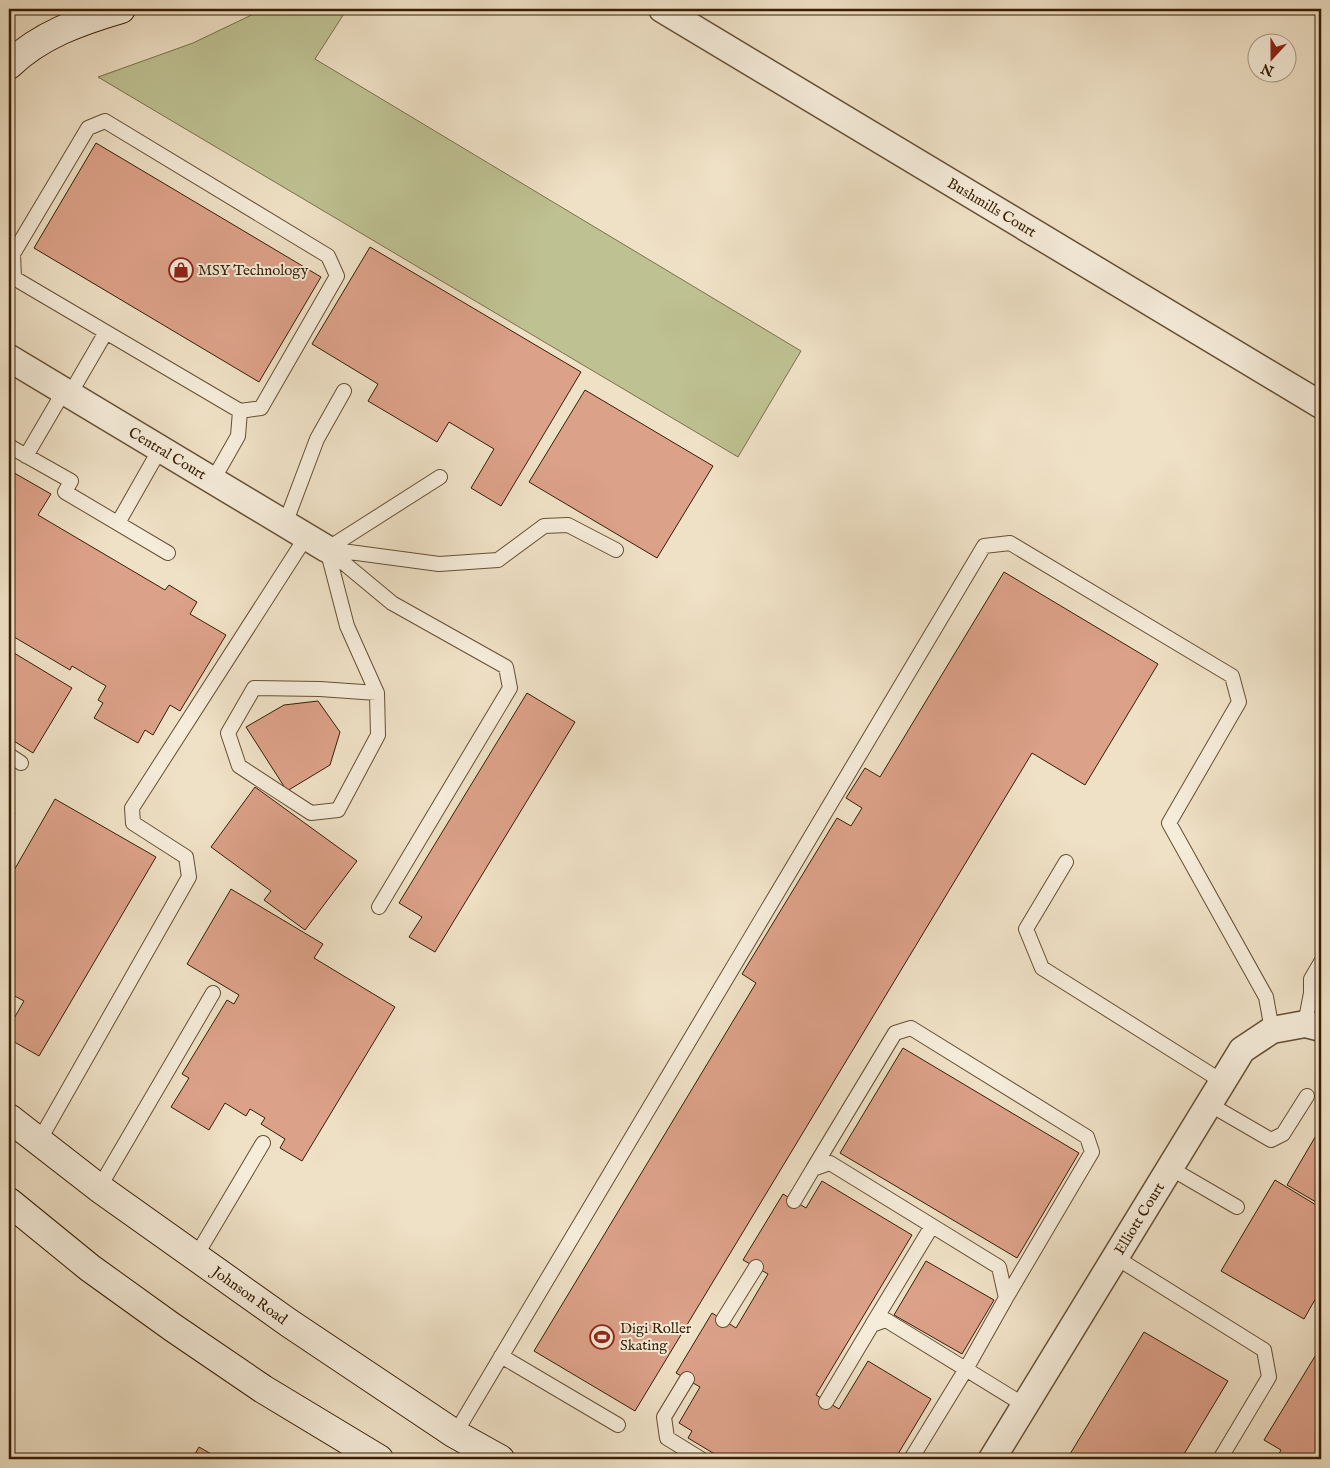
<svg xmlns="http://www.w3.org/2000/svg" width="1330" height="1468" viewBox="0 0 1330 1468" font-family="'IM FELL English',serif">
<rect width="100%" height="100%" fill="#efe1c6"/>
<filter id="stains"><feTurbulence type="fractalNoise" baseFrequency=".004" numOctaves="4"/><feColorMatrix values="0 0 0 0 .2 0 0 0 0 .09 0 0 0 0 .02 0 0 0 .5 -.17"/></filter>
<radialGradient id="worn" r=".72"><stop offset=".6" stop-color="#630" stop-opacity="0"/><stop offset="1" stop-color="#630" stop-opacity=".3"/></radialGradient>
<path fill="#bec192" stroke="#7b704a" d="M264,9h83l-32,50 486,292 -63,106 -640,-380 95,-34z"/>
<path fill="#dca189" stroke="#381e03" d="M96,143l225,134 -62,105 -225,-134z
M370,247l211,125 -80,134 -30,-18 23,-39 -45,-27 -12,20 -69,-41 10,-17 -66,-40z
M585,390l128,76 -56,92 -128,-76z
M9,470l42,24 -13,21 127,75 4,-5 28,17 -7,12 36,21 -46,76 -10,-6 -17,30 -8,-5 -7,13 -44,-25 9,-15 -5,-3 8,-14 -34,-20 -2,4 -61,-36v-4l3,-5 -3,-1z
M1004,572l154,92 -73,121 -53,-32 -397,658 -101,-60 222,-368 -14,-9 95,-156 14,8 11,-18 -16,-10 19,-30 15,9z
M9,650l63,38 -39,65 -24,-15z
M527,693l48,29 -140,230 -26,-15 13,-20 -23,-14z
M318,701l22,31 -10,33 -43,26 -41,-64 38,-22z
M255,787l102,74 -52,69 -41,-30 7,-9 -60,-44z
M55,799l101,58 -117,199 -30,-17v-12l15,-26 -15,-8v-114z
M9,809l6,4 -6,11z
M231,889l92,55 -9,14 81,49 -93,154 -22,-13 5,-9 -24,-15 4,-6 -15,-9 -4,7 -21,-13 -16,27 -38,-23 18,-29 -7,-4 45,-74 7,4 5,-9 -52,-31z
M903,1048l176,105 -62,105 -177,-105z
M1321,1127v78l-34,-20z
M1275,1180l46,28v81l-17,30 -83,-48z
M822,1181l90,54 -96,160 23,14 29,-48 63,38 -36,60h-115l-3,-2 -1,2h-53l-35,-21 4,-7 -13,-8 21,-36 -24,-14 36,-60 24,15 32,-54 -25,-14 40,-66 23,14z
M926,1261l68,39 -32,54 -68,-39z
M1144,1332l84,49 -47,78h-114z
M1320,1348l1,1v110h-45l5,-9 -17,-10z
M199,1447l21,12h-28z"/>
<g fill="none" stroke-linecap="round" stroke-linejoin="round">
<g stroke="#664f34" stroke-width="16">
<path id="service" d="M105,121l223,135 9,20 -76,132 -21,3 -226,-133 -1,-24 75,-126z
M70,394l36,-62
M9,446l62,35 -6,11 103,61
M26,456l38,-65
M213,480l25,-44 2,-25
M118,523l42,-74
M285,524l32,-85 27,-48
M327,549l20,77 30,67 1,42 -40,75 -27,3 -72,-47 -11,-33 26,-45 66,1 57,4
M327,549l65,54 114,64 4,21 -131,219
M327,549l112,15 59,-4 46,-34 24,-1 48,25
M327,549l113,-72
M9,755l12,8
M1066,862l-40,67 16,39 181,114
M1305,1024l6,-31v-14l10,-17
M1209,1104l62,36 12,-6 24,-38
M39,1141l150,-264 -3,-20 -53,-34 -1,-15 174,-271
M1170,1168l67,39
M813,1169l82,-136 16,-5 176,109 5,15 -86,146
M99,1188l114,-195
M794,1201l19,-32 17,-6 169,104 7,31 -40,71 -55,90
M196,1256l67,-113
M1115,1257l149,93 5,27 -49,82
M723,1320l33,-53
M872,1325l60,-99
M501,1356l117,69
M687,1379l-23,38 3,21 34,21
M826,1402l46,-77 14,-5 138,85
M455,1434l529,-888 26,-3 222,133 7,26 -70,121 97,174 6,33"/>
</g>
<g stroke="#664f34" stroke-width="29">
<g id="minor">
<path id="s1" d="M662,9l659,396"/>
<path id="s2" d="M9,358l318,191"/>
<path id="s3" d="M992,1459l250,-409 30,-20 33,-6 16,4"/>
</g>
</g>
<g stroke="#381e03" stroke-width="30">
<g id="secondary">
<path d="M9,65c31,-30 71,-44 112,-56"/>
<path id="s4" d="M9,1118l90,70 190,135 166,111 45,25"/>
<path d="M9,1202l81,66 82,59 91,62 116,70"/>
</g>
</g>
<use href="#service" stroke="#f5ecda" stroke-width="14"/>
<use href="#minor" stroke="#f5ecda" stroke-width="26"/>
<use href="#secondary" stroke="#f5ecda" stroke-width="28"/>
</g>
<defs>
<g id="shop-ring" transform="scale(1.25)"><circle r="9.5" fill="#f5ecda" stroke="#8f2418" stroke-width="1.5"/><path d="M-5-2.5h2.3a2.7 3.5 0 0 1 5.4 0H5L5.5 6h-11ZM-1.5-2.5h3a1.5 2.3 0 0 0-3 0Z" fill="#8f2418"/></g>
<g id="stadium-ring" transform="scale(1.25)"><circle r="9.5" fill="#f5ecda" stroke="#8f2418" stroke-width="1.5"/><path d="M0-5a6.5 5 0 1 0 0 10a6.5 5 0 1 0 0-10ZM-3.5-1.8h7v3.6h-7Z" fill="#8f2418"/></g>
</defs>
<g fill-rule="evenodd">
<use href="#shop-ring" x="181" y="270"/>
<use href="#stadium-ring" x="602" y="1337"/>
</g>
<g text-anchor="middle" stroke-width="4" stroke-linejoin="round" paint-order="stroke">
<g font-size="15" fill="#381e03" stroke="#f5ecda">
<text dy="5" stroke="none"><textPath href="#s1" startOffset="385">Bushmills Court</textPath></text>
<text dy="5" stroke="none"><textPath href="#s2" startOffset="185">Central Court</textPath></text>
<text dy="5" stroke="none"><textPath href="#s3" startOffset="282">Elliott Court</textPath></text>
<text dy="5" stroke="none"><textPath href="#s4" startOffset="299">Johnson Road</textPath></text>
</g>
<g font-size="15" fill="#381e03" stroke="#f5ecda" text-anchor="start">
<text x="198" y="275">MSY Technology</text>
<text x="620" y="1333">Digi Roller<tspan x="620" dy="17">Skating</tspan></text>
</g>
</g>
<rect width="1330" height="1468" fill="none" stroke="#efe1c6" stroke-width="30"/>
<rect x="10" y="10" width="1310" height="1448" fill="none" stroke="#381e03" stroke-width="2.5"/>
<rect x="15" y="15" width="1300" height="1438" fill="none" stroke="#381e03"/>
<g transform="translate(1272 58) rotate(201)"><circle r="24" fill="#f5ecda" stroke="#a99a84"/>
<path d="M0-4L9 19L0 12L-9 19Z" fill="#8f2418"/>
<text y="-8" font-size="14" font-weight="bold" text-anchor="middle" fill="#381e03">N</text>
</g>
<rect width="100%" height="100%" filter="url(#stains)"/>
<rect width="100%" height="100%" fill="url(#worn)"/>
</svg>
